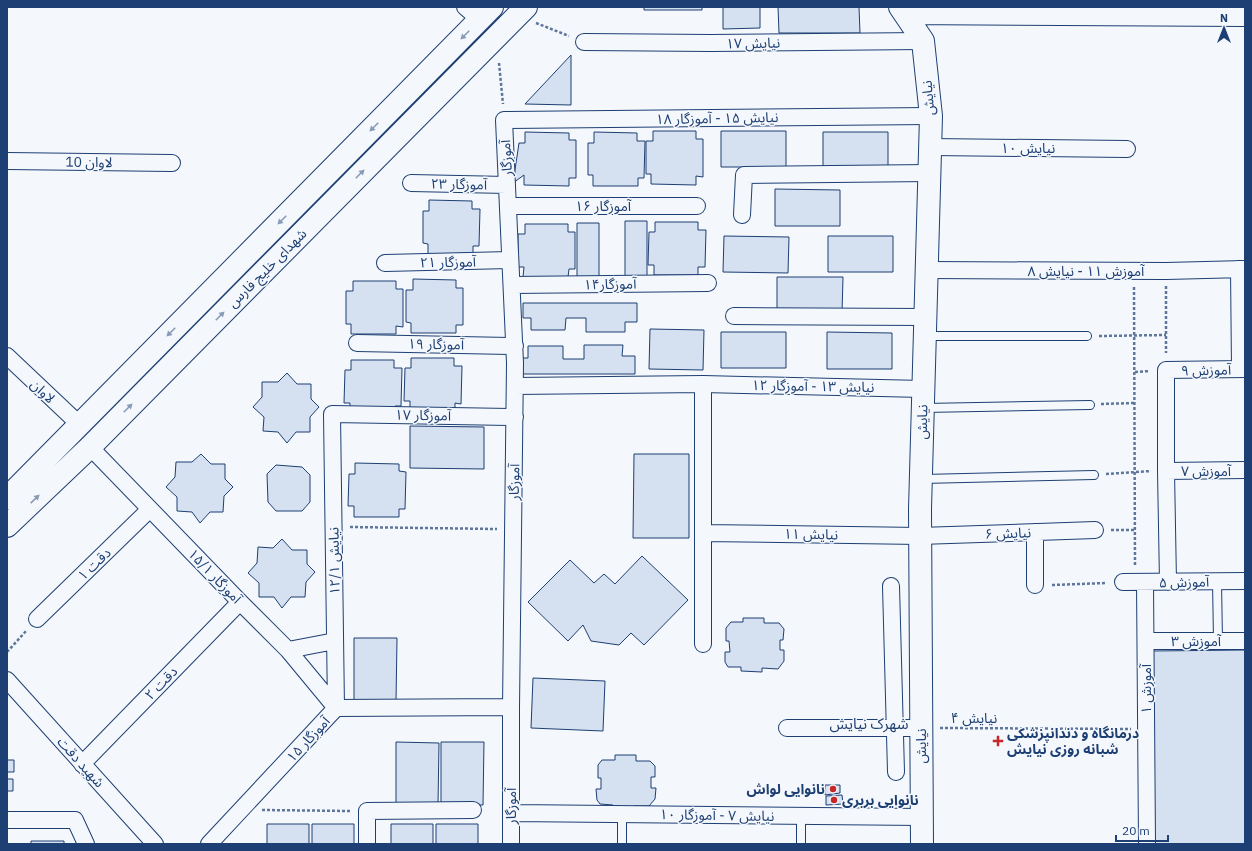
<svg xmlns="http://www.w3.org/2000/svg" width="1252" height="851" viewBox="0 0 1252 851" font-family="'IBM Plex Sans','Noto Sans Arabic',sans-serif">
<rect width="100%" height="100%" fill="#f4f7fb"/>
<path fill="#d5e0f0" stroke="#1d3f73" d="M644,7h58v3h-58z
M723,7h37v21l-37,1z
M778,7h81l1,26h-81z
M571,55v50l-46,-1z
M653,131h43v8h7v38l-7,-1v9l-45,-1v-10h-5v-33h7z
M721,131h65v36h-65z
M525,132l44,1v7h7v38h-7v8l-45,-1v-10l-11,8 6,-40h6z
M594,132l43,1v8h8l-1,37h-6v8h-45v-11h-5v-32h6z
M823,132h65v36h-65z
M775,189l65,1v36h-65z
M429,200l43,1v8h8l-1,37h-6v8h-45v-10l-5,-1v-32h6z
M625,221h22v55h-22z
M655,222h43v8h8l-1,37h-7v8h-44v-10h-6l1,-33h6z
M577,223h22v54h-22z
M525,224h43v8h7v37h-6l-1,8h-45l1,-10h-6v-33h7z
M724,236l65,1 -1,36 -65,-1z
M828,236h65v36h-65z
M777,277h66l-1,36h-65z
M413,279l43,1v8h7v37h-7v8h-45v-10l-5,-1v-32h7z
M353,281h43v8h7v38l-7,-1v8h-45v-10h-5v-33h7z
M523,303h114v19h-12v10h-39v-14h-20l-1,12h-34v-12h-8z
M650,329l54,1 -1,40 -54,-1z
M721,332h65v36h-65z
M827,332l65,1v36h-65z
M584,345h39l-1,11h13v18h-114v-16h7v-12h35v13h21z
M411,358h43v8h8l-1,38 -6,-1v8h-45v-10h-6l1,-33h6z
M351,360h43v8h8l-1,38h-6v8l-45,-1v-10h-6l1,-33h6z
M287,373l10,11h14v15l8,8 -9,10v15h-14l-9,11 -9,-11 -15,-1 1,-14 -11,-10 9,-10v-15h16z
M410,426l74,1v42l-74,-1z
M201,454l10,10h14v15l8,8 -9,9 -1,16h-13l-10,11 -8,-11 -15,-1v-14l-11,-10 9,-10 1,-15h16z
M634,454h55v84h-56z
M355,463l44,1v7l7,1 -1,37h-6v8h-45v-11h-6l1,-32h6z
M276,465l26,2 8,8v27l-8,9h-26l-8,-9 -1,-28z
M282,539l10,11h15v14l8,8 -9,10 -1,15h-14l-9,11 -8,-11h-15v-14l-11,-10 9,-10 1,-16 15,1z
M642,556l46,44 -44,45 -13,-12 -12,12 -28,-4 -8,-16 -15,16 -40,-39 42,-42 24,23 10,-9 11,10z
M743,618h21v5h15l5,6 -1,11h-3v10h4v11l-6,8 -16,-1v4l-21,-1v-4h-13l-3,-5v-10h5l-1,-11h-3v-13l5,-6h12z
M354,638h43l-1,64 -42,-1z
M1245,650v194h-92l-2,-193z
M533,678l72,3 -2,50 -72,-3z
M396,742l43,1 -1,62h-42z
M441,742h43l-1,63h-42z
M615,755h21v6h14l5,5v11h-4v11h5l-1,11 -6,7h-15v3l-21,-1v-3l-13,-1 -3,-4 -1,-11h5v-11h-3v-13l4,-5h13z
M7,760h7v12h-7v7h6v12h-6z
M825,785h15v8l-15,2z
M842,795l1,9 -17,1v-9z
M267,824h42v20h-42z
M312,824h42v20h-42z
M391,824h42v20h-42z
M436,824h42v20h-42z
M31,841h33v3h-33z"/>
<g fill="none" stroke-linecap="round" stroke-linejoin="round">
<g stroke="#1d3f73" stroke-width="10">
<path id="lane" d="M926,336h161
M924,408l166,-3
M922,479l172,-4
M1217,581l1,60
M622,814v30
M801,816v28"/>
</g>
<g stroke="#1d3f73" stroke-width="18">
<path id="street" d="M465,7l15,13
M584,42l127,1 212,-2
M930,147l197,2
M7,161l165,2
M411,183l96,2
M508,206h189
M742,215l2,-40 185,-2
M385,263l125,-3
M1239,269l1,100
M926,270l240,1 79,-2
M512,285l196,-2
M734,316l191,1
M357,343l158,3
M7,356l73,69
M703,384v260
M515,386l188,-2 220,5
M90,447l150,155 48,48 48,58
M1166,471l79,-1
M1035,532v53
M703,533l217,3 175,-6
M1123,582l122,-1
M1145,582l2,262
M1168,582l-2,-111v-101l79,-1
M891,586l5,186
M37,619l113,-110
M1146,641h99
M288,650l47,-9
M7,680l148,164
M336,708l-4,-294 183,3
M787,728h134
M82,764l158,-162
M512,813l410,4
M7,820h68l11,24
M209,844l127,-136 175,-1
M367,844v-33l106,-1
M511,844v-137l4,-344 -11,-243 427,-4"/>
</g>
<g stroke="#1d3f73" stroke-width="24">
<path id="secondary" d="M900,7l23,34 8,75 -11,393 2,335
M904,13l341,2
M7,498l485,-491
M7,526l83,-79 436,-440"/>
</g>
<path stroke="#5e769c" stroke-width="2.5" stroke-dasharray="3 2" stroke-linecap="butt" d="M536,23l33,13
M499,63l4,41
M1166,286v67
M1134,287l1,279
M1099,336l67,-1
M1135,372l15,-1
M1101,404l34,-1
M1106,474l45,-3
M350,527l147,2
M1111,530h24
M1052,585l55,-2
M7,652l20,-22
M940,728l191,1
M262,810l89,1"/>
<use href="#lane" stroke="#f4f7fb" stroke-width="8"/>
<use href="#street" stroke="#f4f7fb" stroke-width="16"/>
<use href="#secondary" stroke="#f4f7fb" stroke-width="22"/>
</g>
<defs><path id="oneway-solid" d="M-6-.8H1V-3.2L6.5 0L1 3.2V.8H-6Z"/></defs>
<g fill="#889bb7">
<use href="#oneway-solid" transform="translate(465 35) rotate(135)"/>
<use href="#oneway-solid" transform="translate(374 127) rotate(135)"/>
<use href="#oneway-solid" transform="translate(360 174) rotate(-45)"/>
<use href="#oneway-solid" transform="translate(282 220) rotate(135)"/>
<use href="#oneway-solid" transform="translate(220 316) rotate(-45)"/>
<use href="#oneway-solid" transform="translate(171 332) rotate(135)"/>
<use href="#oneway-solid" transform="translate(128 408) rotate(-45)"/>
<use href="#oneway-solid" transform="translate(35 499) rotate(-44)"/>
</g>
<g fill="#c62828" stroke="#f4f7fb" stroke-width="1.5">
<path d="M996 735h4v4h4v4h-4v4h-4v-4h-4v-4h4z"/>
<circle cx="833" cy="789" r="4"/>
<circle cx="834" cy="800" r="4"/>
</g>
<g text-anchor="middle" stroke-width="3" stroke-linejoin="round" paint-order="stroke">
<g font-size="14" fill="#1d3f73" stroke="#f4f7fb">
<text transform="translate(753 43) rotate(-1)" y="5">نیایش ۱۷</text>
<text transform="translate(928 98) rotate(-95)" y="5">نیایش</text>
<text transform="translate(717 118) rotate(-1)" y="5">نیایش ۱۵ - آموزگار ۱۸</text>
<text x="1028" y="153">نیایش ۱۰</text>
<text transform="translate(506 158) rotate(-93)" y="5">آموزگار</text>
<text transform="translate(89 162) rotate(1)" y="5">لاوان 10</text>
<text transform="translate(459 184) rotate(1)" y="5">آموزگار ۲۳</text>
<text x="603" y="211">آموزگار ۱۶</text>
<text transform="translate(448 262) rotate(-1)" y="5">آموزگار ۲۱</text>
<text transform="translate(267 268) rotate(-45)" y="5">شهدای خلیج فارس</text>
<text x="1086" y="276">آموزش ۱۱ - نیایش ۸</text>
<text transform="translate(610 284) rotate(-1)" y="5">آموزگار۱۴</text>
<text transform="translate(436 344) rotate(1)" y="5">آموزگار ۱۹</text>
<text transform="translate(1206 370) rotate(-1)" y="5">آموزش ۹</text>
<text transform="translate(813 386) rotate(1)" y="5">نیایش ۱۳ - آموزگار ۱۲</text>
<text transform="translate(43 391) rotate(43)" y="5">لاوان</text>
<text transform="translate(423 415) rotate(1)" y="5">آموزگار ۱۷</text>
<text transform="translate(922 422) rotate(-89)" y="5">نیایش</text>
<text x="1206" y="476">آموزش ۷</text>
<text transform="translate(514 482) rotate(-89)" y="5">آموزگار</text>
<text transform="translate(1008 533) rotate(-2)" y="5">نیایش ۶</text>
<text transform="translate(811 534) rotate(1)" y="5">نیایش ۱۱</text>
<text transform="translate(334 561) rotate(-91)" y="5">نیایش ۱۲/۱</text>
<text transform="translate(94 564) rotate(-44)" y="5">دقت ۱</text>
<text transform="translate(215 576) rotate(46)" y="5">آموزگار ۱۵/۱</text>
<text transform="translate(1184 582) rotate(-1)" y="5">آموزش ۵</text>
<text x="1196" y="646">آموزش ۳</text>
<text transform="translate(161 683) rotate(-46)" y="5">دقت ۲</text>
<text transform="translate(1146 689) rotate(-90)" y="5">آموزش ۱</text>
<text x="974" y="723">نیایش ۴</text>
<text transform="translate(308 739) rotate(-47)" y="5">آموزگار ۱۵</text>
<text transform="translate(921 746) rotate(-90)" y="5">نیایش</text>
<text transform="translate(81 762) rotate(48)" y="5">شهید دقت</text>
<text transform="translate(511 806) rotate(-90)" y="5">آموزگار</text>
<text transform="translate(717 815) rotate(1)" y="5">نیایش ۷ - آموزگار ۱۰</text>
</g>
<g font-size="14" font-weight="bold" fill="#1d3f73" stroke="#f4f7fb" text-anchor="start">
<text x="1007" y="738">درمانگاه و دندانپزشکی<tspan x="1007" dy="16">شبانه روزی نیایش</tspan></text>
<text x="825" y="794" text-anchor="end">نانوایی لواش</text>
<text x="842" y="805">نانوایی بربری</text>
</g>
<g font-size="15" fill="#1d3f73" stroke="#f4f7fb">
<text x="869" y="729">شهرک نیایش</text>
</g>
</g>
<rect width="1252" height="851" fill="none" stroke="#1d3f73" stroke-width="16"/>
<g transform="translate(1224 28)" stroke="#f4f7fb" stroke-width="3" paint-order="stroke">
<path d="M0-3L7 15L0 10L-7 15Z" fill="#1d3f73"/>
<text y="-6" font-size="11" font-weight="bold" text-anchor="middle" fill="#1d3f73">N</text>
</g>
<path d="M1116 835v6h52v-6" fill="none" stroke="#1d3f73" stroke-width="2"/>
<text x="1122" y="835" font-size="12" fill="#1d3f73" stroke="#f4f7fb" stroke-width="3" paint-order="stroke">20 m</text>
</svg>
